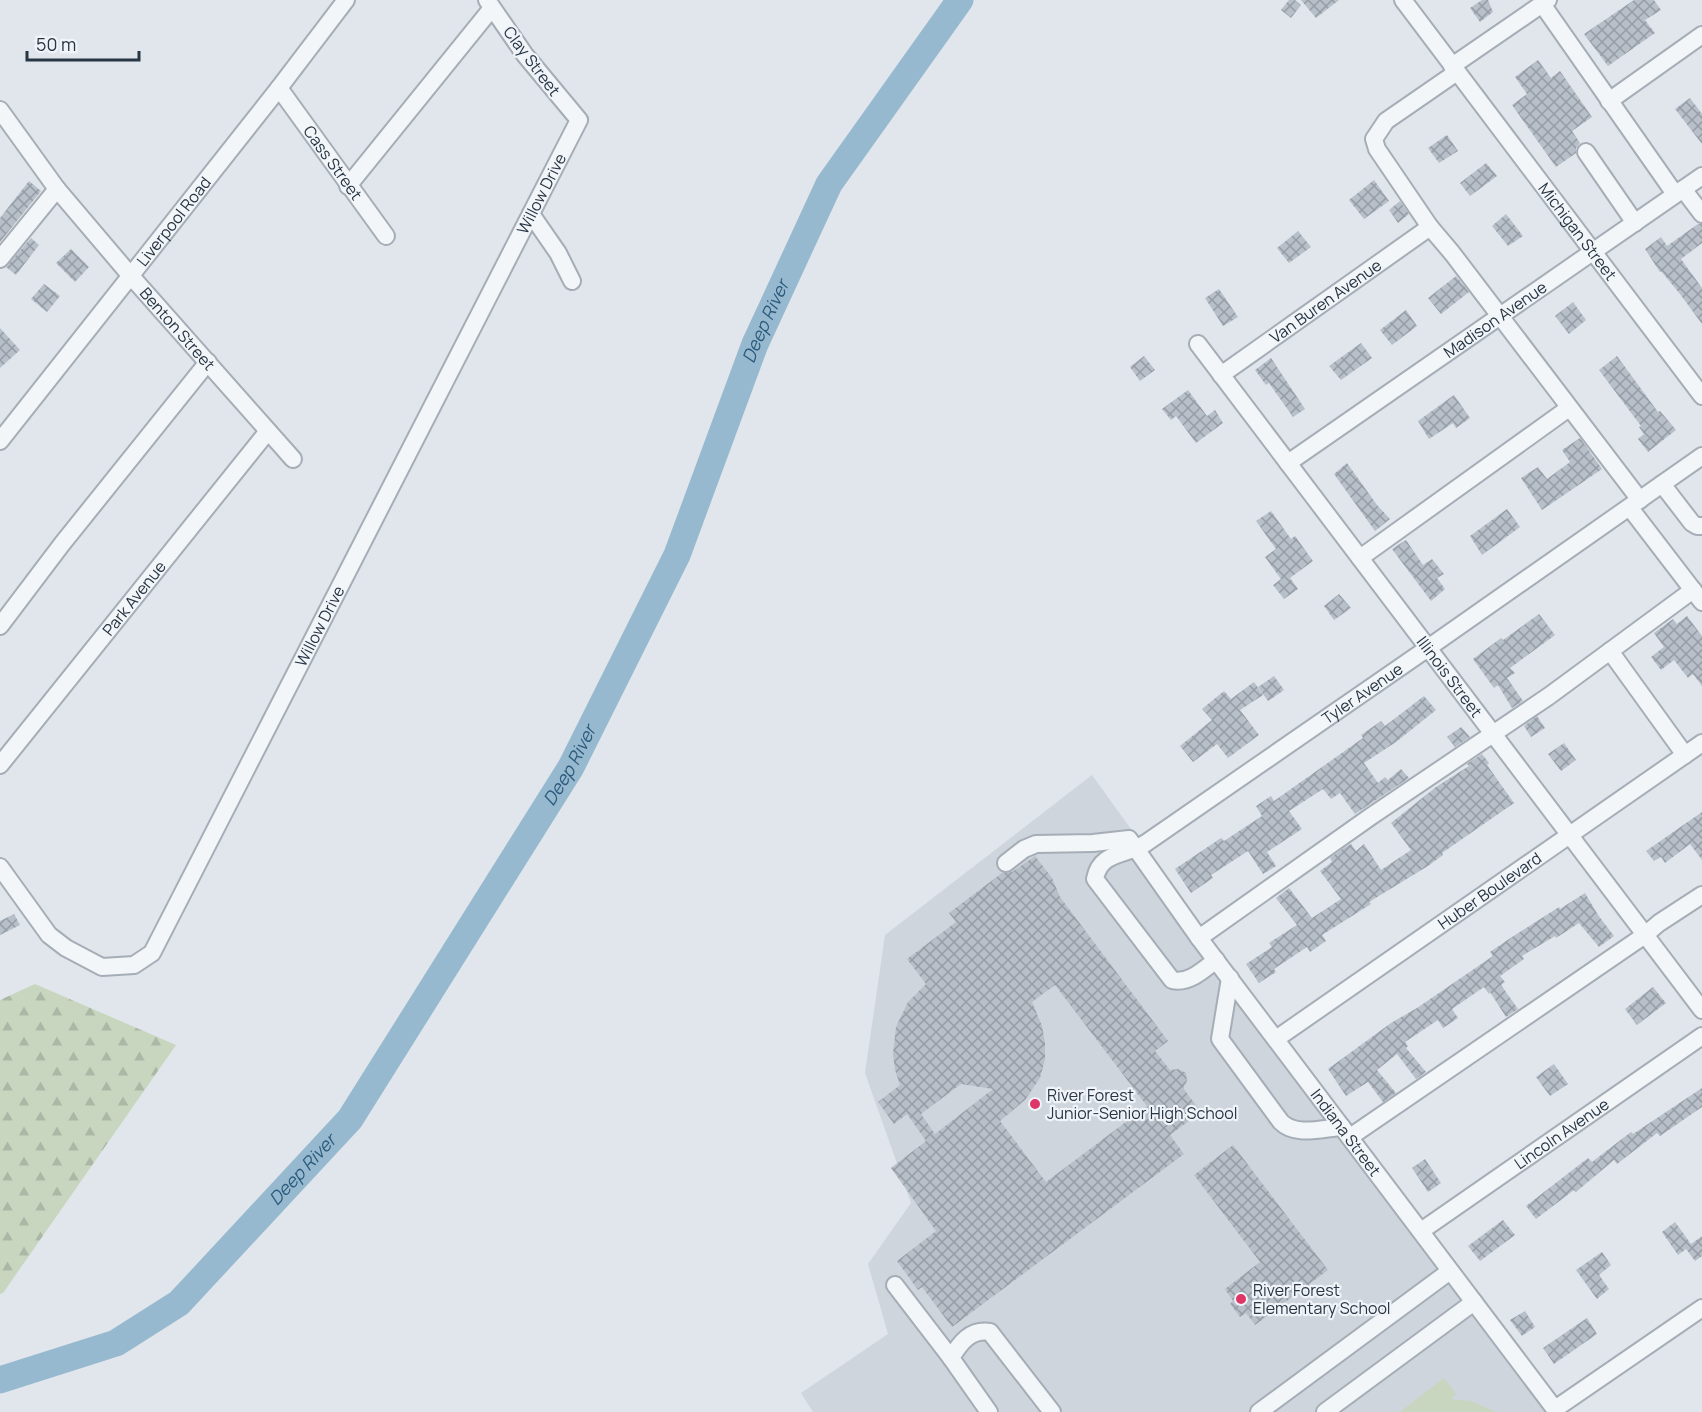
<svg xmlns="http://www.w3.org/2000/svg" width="1702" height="1412" viewBox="0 0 1702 1412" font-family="Manrope,sans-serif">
<defs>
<pattern id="forest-firs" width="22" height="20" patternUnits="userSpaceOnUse" patternTransform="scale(1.5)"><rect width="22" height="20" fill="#c8d6c0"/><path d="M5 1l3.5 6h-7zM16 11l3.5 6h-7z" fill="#acb8a6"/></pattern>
<pattern id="building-cross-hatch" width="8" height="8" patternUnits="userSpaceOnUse" patternTransform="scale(1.5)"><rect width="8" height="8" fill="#b7bfc9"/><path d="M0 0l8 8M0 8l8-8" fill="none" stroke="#959ca5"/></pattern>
</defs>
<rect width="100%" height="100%" fill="#e0e6eb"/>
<path fill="#ced5dd" d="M1092,775l460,637h-739l-12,-19 87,-59 -20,-70 43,-61 -46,-130 20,-138z"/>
<path fill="url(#forest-firs)" d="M35,984l141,61 -173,248 -3,1v-294z"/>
<path fill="#c8d6c0" d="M1444,1378l12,16 -5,5 20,2 25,11h-96z"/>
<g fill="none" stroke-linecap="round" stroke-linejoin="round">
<path stroke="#97b9cf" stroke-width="27" id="s1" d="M0,1380l116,-37 63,-40 171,-184 221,-352 106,-212 78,-211 74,-160 131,-184"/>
</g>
<path fill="url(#building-cross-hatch)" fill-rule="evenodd" d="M1289,0h6l6,5 -10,13 -10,-8z
M1301,0h38l-23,18z
M1482,0h6l5,12 -13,10 -10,-14z
M1634,0h20l7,10 -16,10 10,13 -47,33 -24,-32z
M1538,60l13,18 9,-7 32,46 -20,14 8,12 -4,5v5l-20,14 -44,-62 15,-11 -12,-17z
M1690,98l12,16v30l-27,-35z
M1447,135l11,16 -19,12 -11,-15z
M1486,163l11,13 -27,20 -10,-13z
M1374,180l15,21 -25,18 -15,-19z
M29,181l12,10 -41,51v-24z
M1400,201l9,13 -11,9 -9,-13z
M1506,214l17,22 -15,10 -16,-20z
M1698,224h4v19l-21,16 21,29v36l-22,-30 -19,-23 -1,1 -15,-23 16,-12 6,9z
M1298,231l13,16 -22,16 -12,-15z
M31,238l8,7 -23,30 -10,-8z
M71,249l18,18 -14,15 -19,-19z
M1456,276l13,16 -28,22 -13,-16z
M44,284l16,12 -13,16 -16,-13z
M1219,289l19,28 -15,9 -18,-28z
M1573,302l13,18 -17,14 -14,-18z
M1406,310l11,16 -25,19 -12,-15z
M0,328l20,22 -20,18z
M1361,343l11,15 -31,22 -12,-14z
M1144,356l11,14 -15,11 -10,-14z
M1617,356l41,56 2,-1 16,19 -28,22 -10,-13 6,-5 -5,-7 2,-1 -42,-56z
M1271,358l34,51 -12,8 -24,-34 -3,2 -11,-15z
M1188,390l19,26 8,-6 8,13 -27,20 -20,-27 -5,4 -9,-11z
M1454,395l16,23 -14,10 -3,-5 -24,16 -11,-18z
M1580,438l22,31 -60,41 -21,-32 17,-11 9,12 23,-17 -8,-12z
M1347,463l30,42 13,14 -15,12 -41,-57z
M1507,509l13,18 -38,28 -12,-19z
M1271,511l20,28 4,-3 18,25 -23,17 8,11 -14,10 -11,-14 8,-6 -16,-22 11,-8 -20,-28z
M1406,540l17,25 9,-6 12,15 -7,4 8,11 -14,12 -39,-52z
M1339,594l12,14 -17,12 -10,-14z
M1539,614l16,21 -45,33 5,5 -8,5 16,23 -11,7 -14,-23 -4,3 -21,-29 28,-21 2,2z
M1687,616l15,20v50l-9,-12 -5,4 -14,-18 -13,10 -10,-13 13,-10 -10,-14 19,-14 4,5z
M1274,676l10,14 -16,11 -10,-14z
M1254,682l9,13 -23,15 19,25 -31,23 -11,-14 -24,18 -13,-16 32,-26 -10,-11 22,-18 7,8z
M1424,696l12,14 -40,32 -32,21 14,20 7,-6 3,3 13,-11 8,9 -54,36 -15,-21 -9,6 -8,-10 -34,22 13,18 -35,23 9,14 -13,8 -15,-23 -37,24 2,3 -22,15 -16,-24 46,-31 3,3 38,-25 -6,-10 15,-10 3,5 89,-63 -2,-3 20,-14 4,5z
M1537,716l8,12 -14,9 -7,-11z
M1461,727l9,10 -15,10 -8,-10z
M1564,743l12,17 -15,11 -13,-17z
M1482,754l7,9 -2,2 27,38 -72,50 1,2 -15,11 -59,36 2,2 -49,31 4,6 -16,11 -3,-5 -33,22 2,3 -17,11 -13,-19 26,-17 -3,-4 28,-18 -21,-27 13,-10 23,30 29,-19 -21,-28 12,-9 -2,-4 14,-10 7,-4 5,7 8,-7 17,26 30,-20 -20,-27 45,-36 33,-21 -2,-2z
M1702,812v48l-12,-16 -25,19 -4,-6 -7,4 -8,-10z
M1035,856l17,22 8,19 108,144 -13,10 15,19 8,-1 8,4 1,8 -4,7 18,24 -31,23 14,19 -232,173 -30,-40 -4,3 -21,-29 39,-30 -45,-63 35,-27 -19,-27 -13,10 -16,-22 22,-17 -5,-15 -2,-16 3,-27 12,-25 18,-18 -19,-25 49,-37 -7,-9 53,-40 10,-1zM1055,985l92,121 -101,76 -46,-61 25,-21 15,-22 5,-19v-16l-3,-17 -10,-24zM961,1084l32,5 -58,45 -14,-20z
M1585,893l13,22 16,21 -15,11 -20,-24 -23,15 -1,-2 -33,20 2,3 -24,17 5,6 -4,3 17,24 -12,8 -16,-25 -1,2 -5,-7 -32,22 6,9 -15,10 -5,-8 -33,22 3,4 -2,2 20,24 -10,7 -19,-25 -20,16 19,23 -13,9 -15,-20 -22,14 -18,-27 63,-46 26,-15 76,-52 -3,-4 19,-13 50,-32 1,2z
M14,914l6,11 -20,10v-14z
M1653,987l13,16 -29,22 -12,-16z
M1554,1064l14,20 -18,12 -14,-19z
M1702,1088v19l-42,29 -3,-3 -40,31 -3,-4 -38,32 -2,-2 -38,29 -10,-13 62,-48 4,4 39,-30 2,2z
M1233,1145l95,125 -73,55 -9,-12 -6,4 -10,-13 3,-3 -8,-12 35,-27 -66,-87z
M1425,1159l16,24 -13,9 -16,-24z
M1503,1220l12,15 -35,26 -12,-15z
M1675,1222l16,22 11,-8v20l-7,5 -9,-12 -8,6 -16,-23z
M1602,1252l9,13 -12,10 10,14 -12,10 -21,-29z
M1525,1311l10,16 -13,9 -12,-16z
M1587,1318l10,16 -43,30 -11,-16z"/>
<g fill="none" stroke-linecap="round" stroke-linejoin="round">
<g stroke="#a5adb6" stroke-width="20">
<g id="minor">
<path id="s2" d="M1403,0l299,396"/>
<path d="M1542,4l133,190"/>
<path d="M1452,66l96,-66"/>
<path d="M1457,72l-71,49 -12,18 3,10 53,78 22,26 188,247"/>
<path id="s3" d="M279,88l107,148"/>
<path d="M1609,101l93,-66"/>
<path id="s4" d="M0,110l57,79 73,86 163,184"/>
<path d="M1586,152l49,71"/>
<path d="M348,186l144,-178"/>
<path d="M1683,189l19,25"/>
<path d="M531,214l27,39 14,28"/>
<path d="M0,259l57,-70"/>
<path id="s5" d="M1198,344l504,666"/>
<path id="s6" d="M1221,375l209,-148"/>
<path id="s7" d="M0,441l279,-353 67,-88"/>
<path id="s8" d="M1288,463l414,-287"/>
<path d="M1662,484l30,39 5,3h5"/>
<path d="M1630,508l72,94"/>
<path d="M1360,558l209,-150"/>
<path d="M0,626l62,-82 146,-182"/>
<path d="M1610,651l75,104"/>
<path id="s9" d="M0,765l268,-334"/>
<path id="s10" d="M1006,863l18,-14 12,-5 57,-1 36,-4 70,99 358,474"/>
<path id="s11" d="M0,867l49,68 17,13 36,19 32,-2 18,-12 427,-833 -54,-65 -38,-55"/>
<path d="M1199,938l171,-121 179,-121 144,-106"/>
<path id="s12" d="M1216,960c-13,10 -27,24 -44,20l-77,-101c5,-28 31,-23 51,-36l282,-195 274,-192"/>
<path d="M1230,978l-10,61 61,83c15,15 42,6 61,5"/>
<path id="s13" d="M1276,1039l426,-296"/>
<path d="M1350,1137l295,-202 14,-12 43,-28"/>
<path id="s14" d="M1421,1231l281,-195"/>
<path d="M895,1285l56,73"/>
<path d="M1555,1409l147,-101"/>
<path d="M989,1412l-38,-54c9,-15 19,-29 39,-26l62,80"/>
<path d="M1259,1412l191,-141"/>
<path d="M1325,1412l149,-110"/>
</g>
</g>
<use href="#minor" stroke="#f3f6f8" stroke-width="16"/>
</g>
<g fill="#de3767" stroke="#f0f4f8" stroke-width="2">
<circle cx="1035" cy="1104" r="6"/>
<circle cx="1241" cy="1299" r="6"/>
</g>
<g text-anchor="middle" stroke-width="4.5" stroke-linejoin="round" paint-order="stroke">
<g font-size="16" fill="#273544" stroke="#f0f4f8">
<text transform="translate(532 61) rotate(53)" y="6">Clay Street</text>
<text dy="6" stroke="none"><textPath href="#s3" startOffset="92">Cass Street</textPath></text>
<text dy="6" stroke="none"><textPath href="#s11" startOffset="1053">Willow Drive</textPath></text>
<text dy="6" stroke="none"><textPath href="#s7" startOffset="280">Liverpool Road</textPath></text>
<text dy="6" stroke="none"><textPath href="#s2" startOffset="290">Michigan Street</textPath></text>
<text dy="6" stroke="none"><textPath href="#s6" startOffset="128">Van Buren Avenue</textPath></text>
<text dy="6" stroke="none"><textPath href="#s8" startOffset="252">Madison Avenue</textPath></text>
<text dy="6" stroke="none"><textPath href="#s4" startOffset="282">Benton Street</textPath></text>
<text dy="6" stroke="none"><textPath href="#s9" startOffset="214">Park Avenue</textPath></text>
<text dy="6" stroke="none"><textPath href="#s11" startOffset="567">Willow Drive</textPath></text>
<text dy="6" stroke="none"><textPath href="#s5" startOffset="417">Illinois Street</textPath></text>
<text dy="6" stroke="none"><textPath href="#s12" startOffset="506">Tyler Avenue</textPath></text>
<text dy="6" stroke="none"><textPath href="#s13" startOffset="260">Huber Boulevard</textPath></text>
<text dy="6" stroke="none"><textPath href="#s10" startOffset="494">Indiana Street</textPath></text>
<text dy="6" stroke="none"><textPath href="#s14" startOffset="171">Lincoln Avenue</textPath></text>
</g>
<g font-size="16" fill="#273544" stroke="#f0f4f8" text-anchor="start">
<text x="1047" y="1101">River Forest<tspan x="1047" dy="18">Junior-Senior High School</tspan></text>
<text x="1253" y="1296">River Forest<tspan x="1253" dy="18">Elementary School</tspan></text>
</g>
<g font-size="18" font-style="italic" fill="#2c5b7d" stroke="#f0f4f8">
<text dy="6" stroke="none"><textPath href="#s1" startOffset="1350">Deep River</textPath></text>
<text dy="6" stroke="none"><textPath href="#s1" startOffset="864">Deep River</textPath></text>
<text dy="6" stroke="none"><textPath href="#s1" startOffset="378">Deep River</textPath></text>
</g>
</g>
<path d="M27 51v9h112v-9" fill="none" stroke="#273544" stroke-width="3"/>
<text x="36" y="51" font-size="18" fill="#273544" stroke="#f0f4f8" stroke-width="4.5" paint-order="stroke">50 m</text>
</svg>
